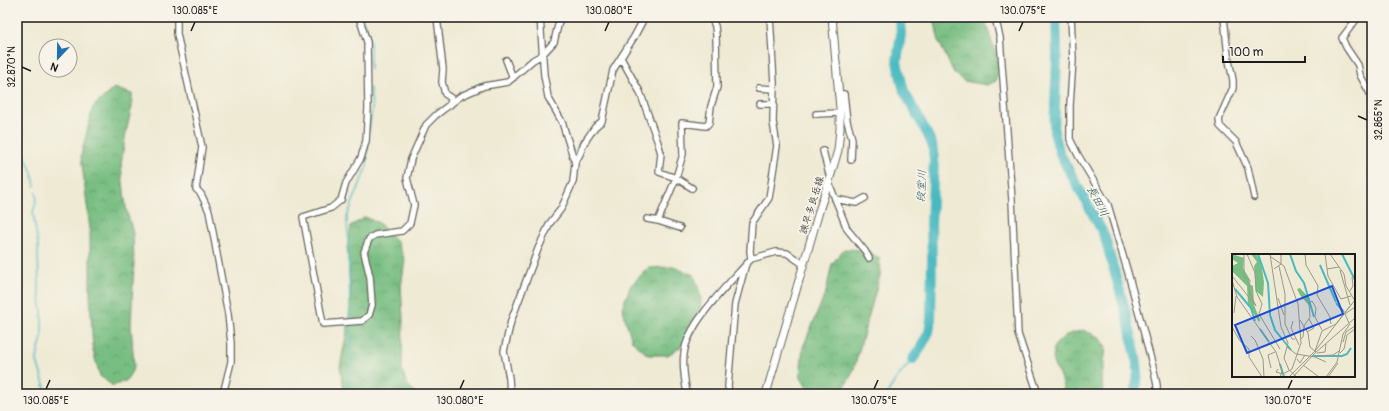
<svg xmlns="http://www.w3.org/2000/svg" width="1389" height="411" viewBox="0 0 1389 411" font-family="Pangolin,'Klee One',sans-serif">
<defs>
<pattern id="forest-crowns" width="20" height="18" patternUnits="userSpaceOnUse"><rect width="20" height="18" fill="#78be82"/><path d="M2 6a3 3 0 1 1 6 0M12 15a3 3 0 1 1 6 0" fill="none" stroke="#629a6a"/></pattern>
</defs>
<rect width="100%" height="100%" fill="#f7f3e8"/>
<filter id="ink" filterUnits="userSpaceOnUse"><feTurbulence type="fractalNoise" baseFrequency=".025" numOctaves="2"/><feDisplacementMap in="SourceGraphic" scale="8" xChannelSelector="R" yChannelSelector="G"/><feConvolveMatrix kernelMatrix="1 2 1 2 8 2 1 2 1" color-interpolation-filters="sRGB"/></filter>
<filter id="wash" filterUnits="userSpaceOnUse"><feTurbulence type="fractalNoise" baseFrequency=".012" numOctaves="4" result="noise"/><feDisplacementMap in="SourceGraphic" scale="16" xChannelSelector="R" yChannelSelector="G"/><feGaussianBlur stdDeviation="0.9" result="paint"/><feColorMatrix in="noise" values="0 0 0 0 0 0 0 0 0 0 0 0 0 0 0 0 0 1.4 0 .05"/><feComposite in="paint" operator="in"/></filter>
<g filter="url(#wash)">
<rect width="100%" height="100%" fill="#efead4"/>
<path fill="url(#forest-crowns)" stroke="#4a6d4f" d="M934,17h50l15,47 -3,17 -9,4 -23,-4 -10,-8 -15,-31z
M114,88l18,6v13l-6,25 -5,33 5,43 7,25 1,31 -3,61 3,42 -7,13 -14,6 -13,-10 -7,-25 -3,-56v-66l-9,-73 12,-49z
M365,217l14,6 18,19 8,18 -4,27 2,31 -1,52 5,14 10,10h-72l-5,-27 8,-41 3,-32 -4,-47 4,-21z
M844,249l22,1 13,8 2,14 -28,100 -9,16 -17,5 -19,-4 -8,-13 3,-29 23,-55 6,-28z
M673,267l21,8 7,21 -1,24 -12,22 -20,13h-20l-16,-14 -10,-33 9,-23 17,-17z
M1083,330l16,7 7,10 -4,31 1,16h-41l1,-11 -10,-20 1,-17 12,-11z"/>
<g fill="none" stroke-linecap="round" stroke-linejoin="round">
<path stroke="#4ab9c1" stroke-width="1.5" d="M362,17l8,25v27
M369,131l3,-23 -2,-20
M17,138l15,34 3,14
M36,192l1,5 -4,16 5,32 1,46 3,22v25l-4,14 -1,9 10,33
M347,394l6,-34 -2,-26 -4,-117 20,-51 1,-24
M887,394l9,-15 16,-19"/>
<path stroke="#4ab9c1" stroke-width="10" d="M900,17l1,17 -4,28 7,29 23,42 5,11 2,15 -3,65 1,34 -1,61 -2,13 -9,17 -8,11
M1056,17l1,38 -3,77 6,22 42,77 3,7 21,75 10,43 2,17 -3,21"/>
</g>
</g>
<g filter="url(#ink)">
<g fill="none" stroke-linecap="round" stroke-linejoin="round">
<g stroke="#66645c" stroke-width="8">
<path id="minor" d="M177,17v17l25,113 -6,42 5,5 8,17 19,103 3,29v19l-8,32
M359,17l8,25 1,66 -2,33 -5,17 -15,25 -5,17 -10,8 -28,9 20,107 39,-3 7,-6 3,-10 -2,-28 -6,-25 5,-13 6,-4 27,-4 8,-8 4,-18 -7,-27 4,-19 15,-34 10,-10 25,-19 23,-10 24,-4 25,-22 9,-5 12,-13 6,-25
M437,17l6,52 -1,13 3,12 6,4 -1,7
M995,17l5,21 12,162 6,134 20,60
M1071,17l2,42 -3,46v34l8,16 30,50 20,68 26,98 3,14v9
M1224,17l4,39 5,24v8l-14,31 1,7 16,16 12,26 6,29
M1358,17l-16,21 4,9 12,18 2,10 12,22
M621,58l19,34 17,48 4,13 -2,19 17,6 7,-24 -1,-31 24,3 3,-3 2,-17 6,-19 -1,-52 -1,-9 -4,-9
M506,60l7,18
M759,88l15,1
M838,94h6l3,27 5,18 -1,21
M760,104h14
M816,114l24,-1
M823,151l7,27
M575,163l5,-9 4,-11 11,-16 7,-6 11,-51 21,-33 8,-15 1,-5
M829,183l18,46 18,22 4,7
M835,199l21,4 9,-5
M647,219l11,2 18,-43 16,10
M658,221l22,7
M751,259l25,-7 11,1 16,11
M510,394l-1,-16 -5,-27 7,-30 27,-72 12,-26 11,-14 12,-27 2,-19 -13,-41 -14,-25 -4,-22 -4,-58
M687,394c-2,-13 -5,-27 -3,-40 3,-31 46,-71 67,-95l-1,-8 2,-28 17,-25 8,-52 -4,-24 1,-39 -4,-66
M729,394l-1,-8 7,-82 10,-37"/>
</g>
<g stroke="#66645c" stroke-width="9">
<path id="major" d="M766,394l54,-186 12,-37 6,-21 2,-21v-21l-8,-91"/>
</g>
<use href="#minor" stroke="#fff" stroke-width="5.5"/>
<use href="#major" stroke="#fff" stroke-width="7"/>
</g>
</g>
<path fill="none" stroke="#1c1c1c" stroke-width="1.5" d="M191,31l4,-9M605,31l4,-9M1019,31l4,-9M22,67l9,4M1358,116l9,4M46,389l4,-9M460,389l4,-9M874,389l4,-9M1288,389l4,-9"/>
<g text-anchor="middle" stroke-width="3.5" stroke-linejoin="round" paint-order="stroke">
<g font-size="10" fill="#1c1c1c" stroke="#f7f3e8">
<text transform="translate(811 205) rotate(-73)" y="4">諫早多良岳線</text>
</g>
<g font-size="11" font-style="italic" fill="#2e5b5e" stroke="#f7f3e8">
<text transform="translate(921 186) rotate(-87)" y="4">段堂川</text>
<text transform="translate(1098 201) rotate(62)" y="4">長田川</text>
</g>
</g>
<g transform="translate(1232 254)">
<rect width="123" height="123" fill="#efead4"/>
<path d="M0,0l12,4 -1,10 6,10v6l4,2 1,19 6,15 -1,2 -11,-18 -1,-18 -14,-14 -1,-6 6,-3 -6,-4zM19,0h5l5,8 3,20 -1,15 -7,-6 -2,-25 3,-4zM68,34l9,10 3,11 -12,-14 -3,-6z" fill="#78be82"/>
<path fill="none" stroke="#4ab9c1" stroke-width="2" d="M26,0l10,29 2,32M58,0l6,17 8,12 10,34M110,0l13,26M88,11l16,37M3,35l16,19 4,13M104,49l8,9M38,61l5,15 16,20M28,75l9,13M80,102h30l5,-2 4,-6M48,110l4,13"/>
<path fill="none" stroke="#9b988a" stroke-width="1" d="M15,0l8,19 1,18 6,13 -3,10 21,35M38,0l11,73 7,16 -4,15 5,12 8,7M73,0l1,11 12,21 -1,9 13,22 1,7M93,0l3,22 9,16 4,7 10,-3M98,0l14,20 2,12 9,15M39,3l13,9 14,38 3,39M47,12l6,28v30l7,15h3M42,15l7,-5v-10M95,15l12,-2M108,16l10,35M0,22l24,30 -7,-15 1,-11 -6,-3v-23M0,26l5,17 39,55 6,19 -2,6M118,37l3,-5 -1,-9 3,-2M46,44l6,17M2,59l2,-17M68,66l8,13 2,14 6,5M61,67l-2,7 8,17M117,69l-4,-9 10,-7M0,73l8,14 9,8v8l13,20M75,78l7,-4 -5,-9M19,82l4,4 8,19 1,18M69,85l2,-2 1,-11 6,-9 -1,-14 3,-2 4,7 -1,9 7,13M111,88l3,-10 9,-6M55,93l9,7 19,3 11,5M83,97l7,-20 14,-7 14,-18M85,99l8,-1 1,-8M108,99l4,-4 3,-14 8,-6M86,102l15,-1 6,-4M65,105l3,4 5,-8M71,111l16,12M39,114l-3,-13 7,-3M46,115l-2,3 7,2 9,-5 9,-26M57,123l26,-26 40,-51M61,123l21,-23 41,-36M94,123l11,-15 6,-28 7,-10M96,123l10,-14"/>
<path fill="#1d4ed8" fill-opacity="0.15" stroke="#1d4ed8" stroke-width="2" d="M100,32l11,28 -96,39 -12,-28z"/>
<rect width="123" height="123" fill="none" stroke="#1c1c1c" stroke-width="2"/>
</g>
<rect width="1389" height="411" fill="none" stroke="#f7f3e8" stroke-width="44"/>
<g transform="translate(58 58) rotate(202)"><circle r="19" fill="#f7f3e8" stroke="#9f9d96"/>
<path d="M0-3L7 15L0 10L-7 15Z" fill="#1f6fb2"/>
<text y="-6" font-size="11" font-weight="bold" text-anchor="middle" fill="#1c1c1c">N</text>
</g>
<path d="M1223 56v6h82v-6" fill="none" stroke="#1c1c1c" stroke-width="2"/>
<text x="1229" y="56" font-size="12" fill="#1c1c1c" stroke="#f7f3e8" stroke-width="3" paint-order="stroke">100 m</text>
<rect x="22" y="22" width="1345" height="367" fill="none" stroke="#1c1c1c" stroke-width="1.5"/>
<g font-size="10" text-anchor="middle" fill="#1c1c1c">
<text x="195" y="14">130.085°E</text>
<text x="609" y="14">130.080°E</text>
<text x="1023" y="14">130.075°E</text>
<text transform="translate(11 67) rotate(-90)" y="4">32.870°N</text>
<text transform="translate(1378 120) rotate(-90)" y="4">32.865°N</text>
<text x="46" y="404">130.085°E</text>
<text x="460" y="404">130.080°E</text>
<text x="874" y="404">130.075°E</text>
<text x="1288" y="404">130.070°E</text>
</g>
</svg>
